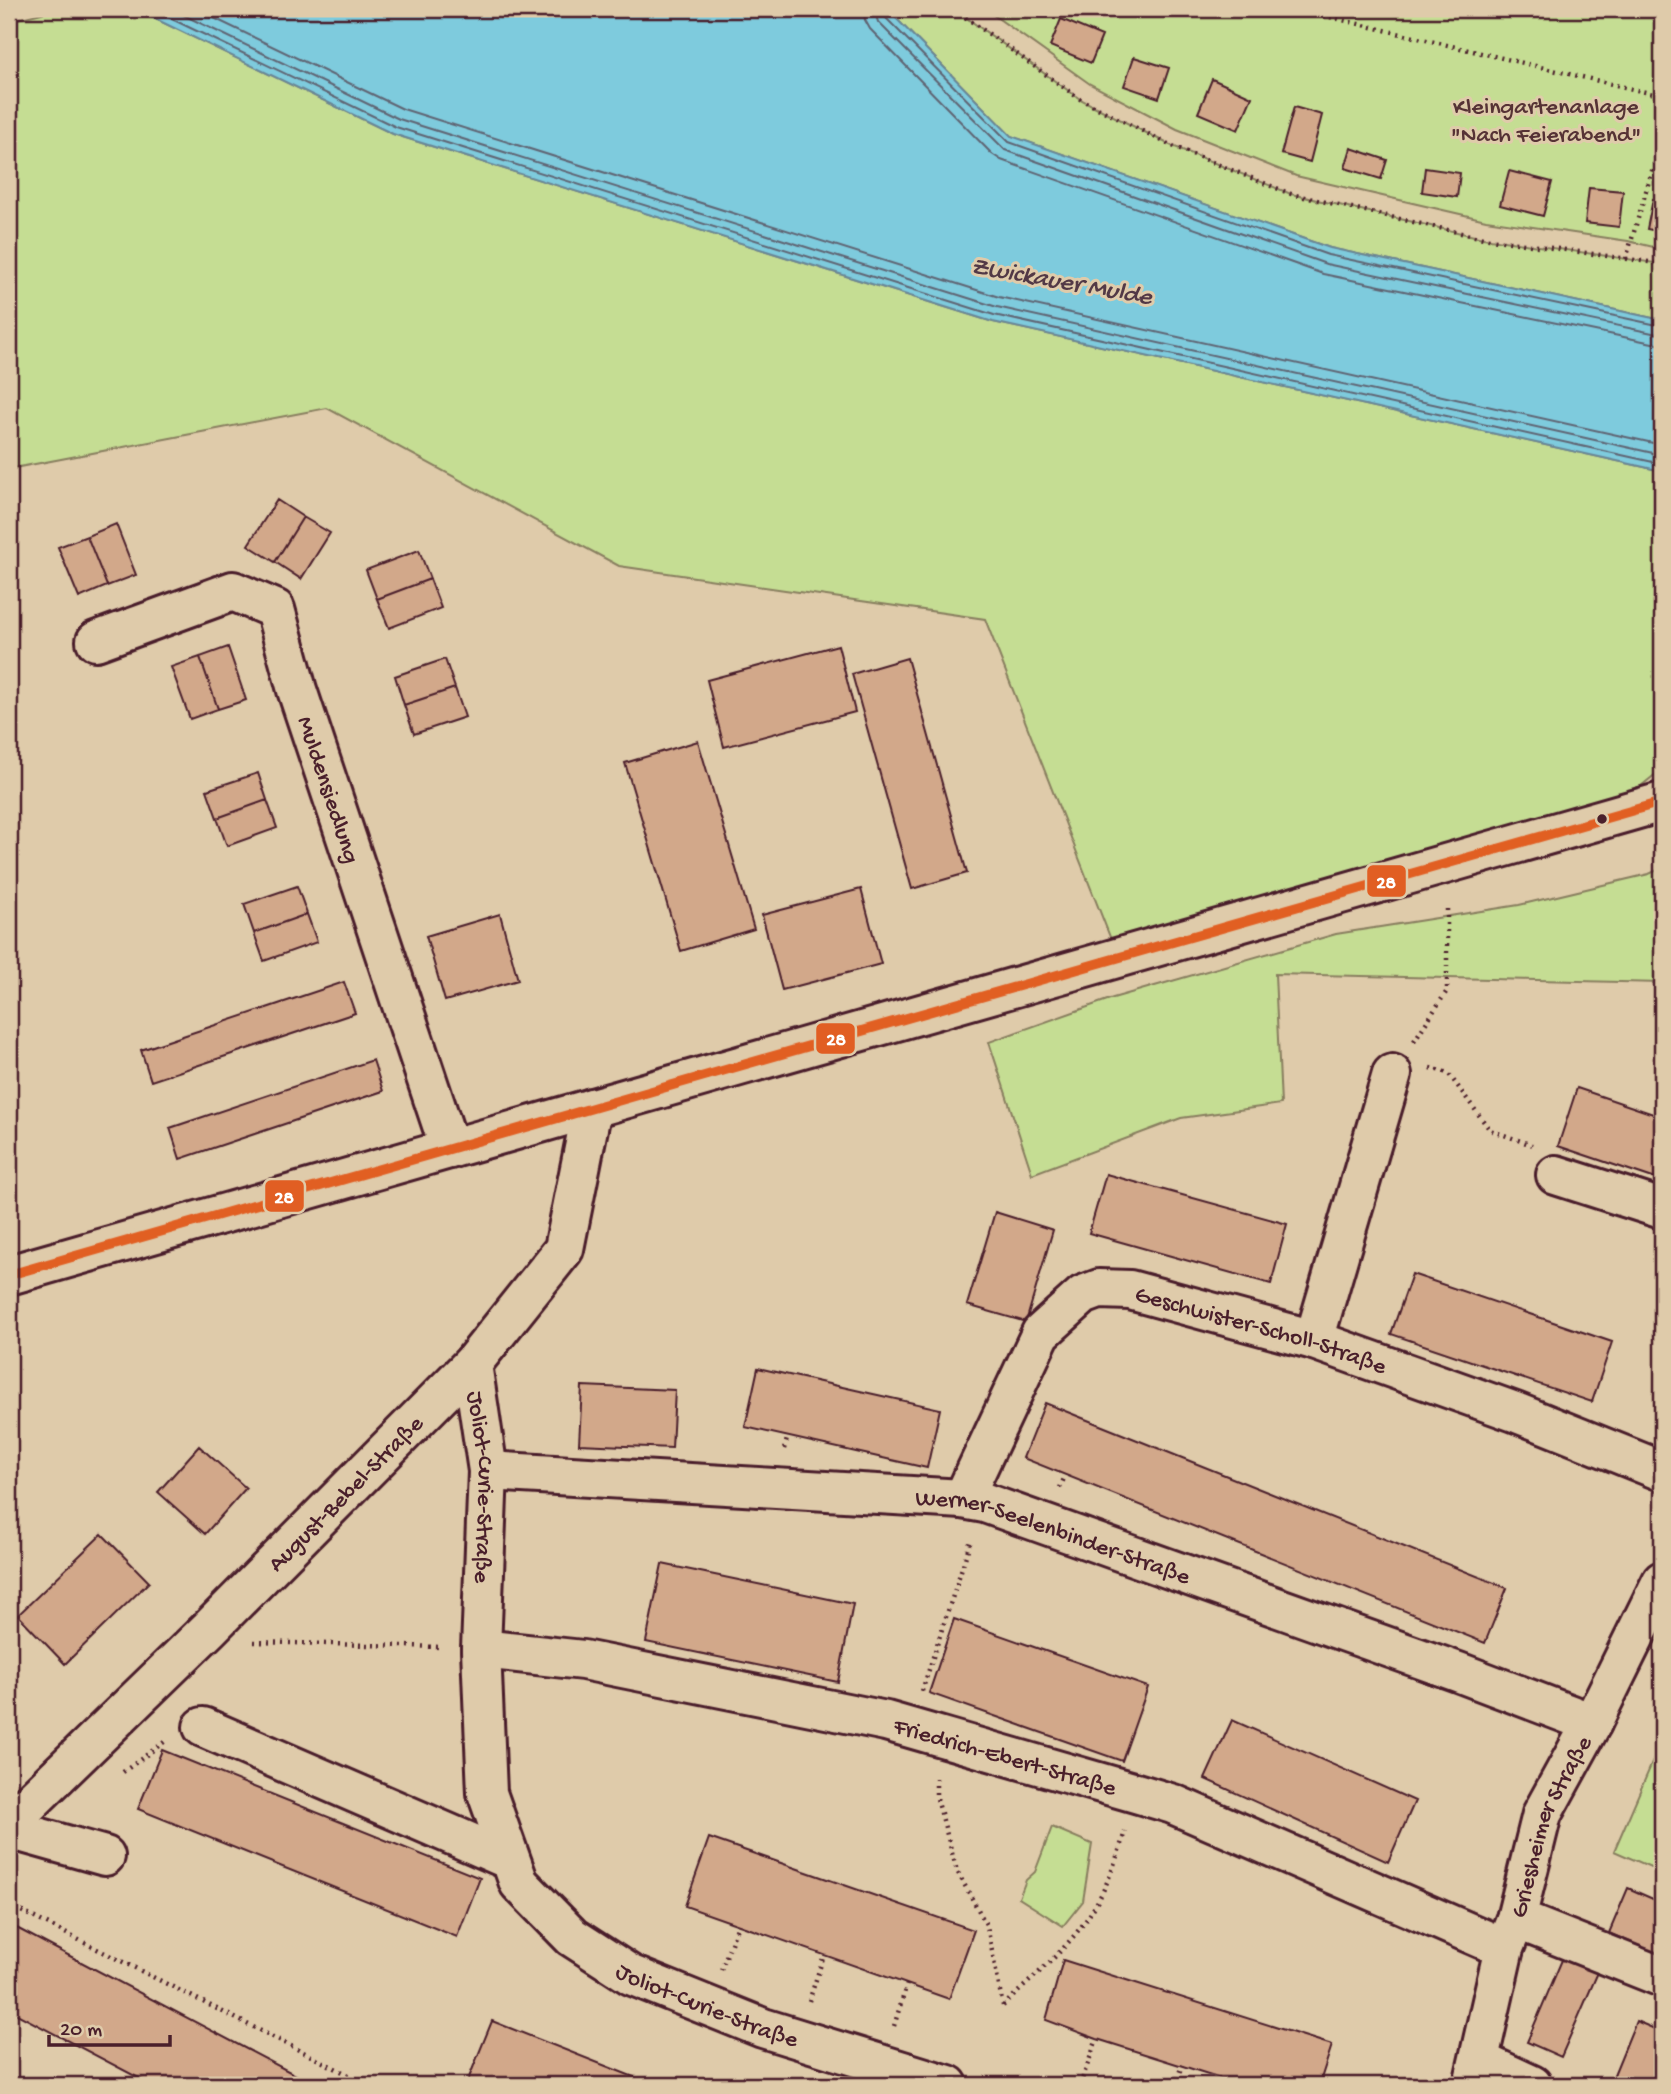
<svg xmlns="http://www.w3.org/2000/svg" width="1671" height="2094" viewBox="0 0 1671 2094" font-family="'Gochi Hand',sans-serif">
<rect width="100%" height="100%" fill="#dfcbaa"/>
<filter id="ink" filterUnits="userSpaceOnUse"><feTurbulence type="fractalNoise" baseFrequency=".0143" numOctaves="2"/><feDisplacementMap in="SourceGraphic" scale="14" xChannelSelector="R" yChannelSelector="G"/><feConvolveMatrix kernelMatrix="1 2 1 2 8 2 1 2 1" color-interpolation-filters="sRGB"/></filter>
<g filter="url(#ink)">
<path fill="#c5dd93" stroke="#887e5f" stroke-width="2" d="M58,9h77l258,125 600,188 669,149v298l-26,21 -524,152 -127,-323 -366,-53 -292,-158 -318,61v-448z
M887,9h67l126,90 90,46 121,49 192,44 179,26v56l-332,-72 -319,-112z
M985,9h677v240l-34,-8 -142,-21 -190,-44 -119,-47 -87,-45z
M1662,868v115l-387,-9 6,130 -100,14 -149,56 -43,-132 124,-44 223,-64 183,-29 130,-31z
M1662,1740v132l-48,-21z
M1052,1827l40,17 -9,57 -20,25 -44,-28 7,-18 9,-8z"/>
<path fill="#7ecbdd" stroke="#698696" stroke-width="2" d="M135,9h752l124,127 319,112 332,72v151l-669,-149 -600,-188z"/>
<g fill="none" stroke-linecap="round" stroke-linejoin="round">
<path stroke="#5f6472" stroke-width="2" d="M151,9l245,118 598,188 668,149
M171,9l228,110 598,188 665,148
M195,9l208,100 596,188 663,148
M863,9l2,11 5,9 122,125 9,6 322,114 339,71
M874,9l4,13 127,128 321,114 336,71
M883,9l2,8 124,125 319,113 334,71"/>
</g>
<path fill="#d2a88a" stroke="#4a1f2b" stroke-width="2" d="M1061,19l41,17 -11,27 -41,-17z
M1134,57l35,11 -10,30 -35,-12z
M1212,79l40,18 -14,33 -40,-17z
M1294,107l28,8 -12,47 -29,-8z
M1351,148l36,12 -6,19 -36,-11z
M1425,168l35,5 -3,24 -35,-5z
M1509,171l43,11 -9,34 -43,-11z
M1589,188l34,3 -4,36 -34,-4z
M1653,199l9,2v31l-15,-3z
M277,500l26,17 -28,45 -27,-17z
M303,517l27,16 -29,46 -26,-17z
M116,524l20,51 -29,11 -20,-50z
M87,536l20,50 -28,12 -21,-51z
M419,550l11,29 -53,20 -11,-29z
M430,579l11,29 -52,20 -12,-29z
M838,645l17,67 -131,35 -17,-67z
M228,647l18,53 -28,9 -18,-52z
M200,657l18,52 -28,10 -19,-52z
M907,658l60,215 -55,16 -60,-215z
M445,659l10,29 -51,17 -9,-29z
M455,688l10,29 -51,17 -10,-29z
M698,741l56,188 -73,22 -56,-188z
M258,773l9,27 -50,18 -10,-28z
M267,800l10,28 -50,18 -10,-28z
M297,886l10,28 -53,19 -10,-29z
M861,889l20,75 -99,26 -20,-75z
M307,914l10,28 -53,19 -10,-28z
M500,914l18,66 -73,21 -19,-65z
M344,982l11,31 -204,68 -10,-31z
M373,1060l10,31 -203,68 -10,-31z
M1577,1088l85,29v64l-104,-35z
M1106,1174l181,50 -16,60 -182,-51z
M995,1212l58,18 -27,92 -59,-17z
M1412,1274l200,68 -20,60 -201,-68z
M758,1368l182,41 -13,59 -182,-41z
M582,1386l93,4 -3,58 -93,-4z
M1045,1403l462,185 -22,55 -462,-185z
M199,1446l47,42 -41,46 -47,-42z
M102,1534l47,48 -84,82 -47,-49z
M662,1564l191,40 -15,78 -192,-40z
M954,1619l194,68 -26,74 -193,-68z
M1232,1720l183,81 -27,61 -183,-83z
M162,1750l318,128 -23,59 -319,-128z
M709,1838l265,92 -25,69 -264,-93z
M1628,1888l34,15v53l-53,-23z
M9,1924l302,159 -1,2h-158l-143,-75z
M1564,1955l35,15 -38,87 -34,-15z
M1063,1960l269,85 -13,40h-76l-146,-46 -51,-19z
M492,2021l162,64h-188z
M1636,2021l26,11v53h-42l-9,-3z"/>
<g fill="none" stroke-linecap="round" stroke-linejoin="round">
<g stroke="#4a1f2b" stroke-width="44">
<g id="minor">
<path id="s1" d="M96,641l137,-50 42,18 22,81 153,459"/>
<path d="M1556,1175l106,34"/>
<path d="M1314,1340l78,-266"/>
<path id="s2" d="M472,1364l16,107 -7,178 6,144 32,90 53,54 59,38 132,53 185,57"/>
<path id="s3" d="M488,1471l475,28 22,4 473,169 134,51"/>
<path id="s4" d="M963,1499l78,-166 42,-38 16,-6 31,1 184,50 201,72 147,59"/>
<path id="s5" d="M481,1649l102,11 303,61 250,72 37,11 331,144"/>
<path d="M203,1727l307,133"/>
<path id="s6" d="M9,1823l200,-194 263,-265 92,-115 28,-141"/>
<path d="M9,1829l96,27"/>
<path d="M1516,1919l146,58"/>
<path d="M1480,2061l52,24"/>
<path id="s7" d="M1473,2085l31,-137 12,-29 26,-105 50,-91 70,-142"/>
</g>
</g>
<g stroke="#4a1f2b" stroke-width="44">
<path id="major" d="M9,1275l1653,-473"/>
</g>
<path stroke="#4a1f2b" stroke-width="4.5" stroke-dasharray="2 5" stroke-linecap="butt" d="M954,9l126,90 90,46 121,49 192,44 179,26
M1296,9l366,87
M1626,259l36,-122
M1414,1041l33,-50v-85
M1430,1068l18,5 42,57 42,15
M784,1449l4,-13
M1060,1488l5,-12
M254,1642l187,5
M922,1691l49,-151
M123,1772l44,-32
M936,1778v17l21,76 30,55 16,80
M9,1905l360,180
M721,1970l17,-45
M809,2001l15,-46
M1003,2006c28,-27 61,-54 83,-86 19,-27 30,-58 39,-89
M894,2026l13,-42
M1080,2085l17,-46
M1175,2085l7,-20"/>
<use href="#minor" stroke="#dfcbaa" stroke-width="38"/>
<use href="#major" stroke="#dfcbaa" stroke-width="38"/>
<g stroke="#dfcbaa" stroke-width="16">
<path id="bus-1" d="M9,1275l1653,-473"/>
</g>
<use href="#bus-1" stroke="#e15e23" stroke-width="10"/>
</g>
</g>
<circle fill="#4a1f2b" stroke="#dfcbaa" stroke-width="2.5" cx="1602" cy="819" r="6"/>
<g text-anchor="middle" stroke-width="6" stroke-linejoin="round" paint-order="stroke">
<g font-size="24" fill="#563235" stroke="#dfcbaa">
<text x="1546" y="113">Kleingartenanlage<tspan x="1546" dy="28">"Nach Feierabend"</tspan></text>
</g>
<g font-size="24" fill="#4a1f2b" stroke="#dfcbaa">
<text dy="8" stroke="none"><textPath href="#s1" startOffset="380">Muldensiedlung</textPath></text>
<text dy="8" stroke="none"><textPath href="#s4" startOffset="425">Geschwister-Scholl-Straße</textPath></text>
<text dy="8" stroke="none"><textPath href="#s2" startOffset="124">Joliot-Curie-Straße</textPath></text>
<text dy="8" stroke="none"><textPath href="#s6" startOffset="471">August-Bebel-Straße</textPath></text>
<text dy="8" stroke="none"><textPath href="#s3" startOffset="572">Werner-Seelenbinder-Straße</textPath></text>
<text dy="8" stroke="none"><textPath href="#s5" startOffset="536">Friedrich-Ebert-Straße</textPath></text>
<text dy="8" stroke="none"><textPath href="#s7" startOffset="271">Griesheimer Straße</textPath></text>
<text dy="8" stroke="none"><textPath href="#s2" startOffset="754">Joliot-Curie-Straße</textPath></text>
</g>
<g font-size="26" font-style="italic" fill="#523946" stroke="#dfcbaa">
<text transform="translate(1062 279) rotate(10)" y="9">Zwickauer Mulde</text>
</g>
</g>
<g stroke="#dfcbaa" stroke-width="2.5">
<rect x="1366" y="864" width="41" height="34" rx="7" fill="#e15e23"/>
<rect x="815" y="1022" width="41" height="33" rx="7" fill="#e15e23"/>
<rect x="264" y="1179" width="41" height="34" rx="7" fill="#e15e23"/>
</g>
<g font-size="19" text-anchor="middle" font-weight="bold" fill="#fff">
<text x="1386" y="888">28</text>
<text x="836" y="1045">28</text>
<text x="284" y="1203">28</text>
</g>
<rect width="1671" height="2094" fill="none" stroke="#dfcbaa" stroke-width="35"/>
<rect x="18" y="18" width="1636" height="2059" fill="none" stroke="#4a1f2b" stroke-width="2.5" filter="url(#ink)"/>
<path d="M49 2035v10h121v-10" fill="none" stroke="#4a1f2b" stroke-width="3.5"/>
<text x="60" y="2035" font-size="21" fill="#4a1f2b" stroke="#dfcbaa" stroke-width="5" paint-order="stroke">20 m</text>
</svg>
